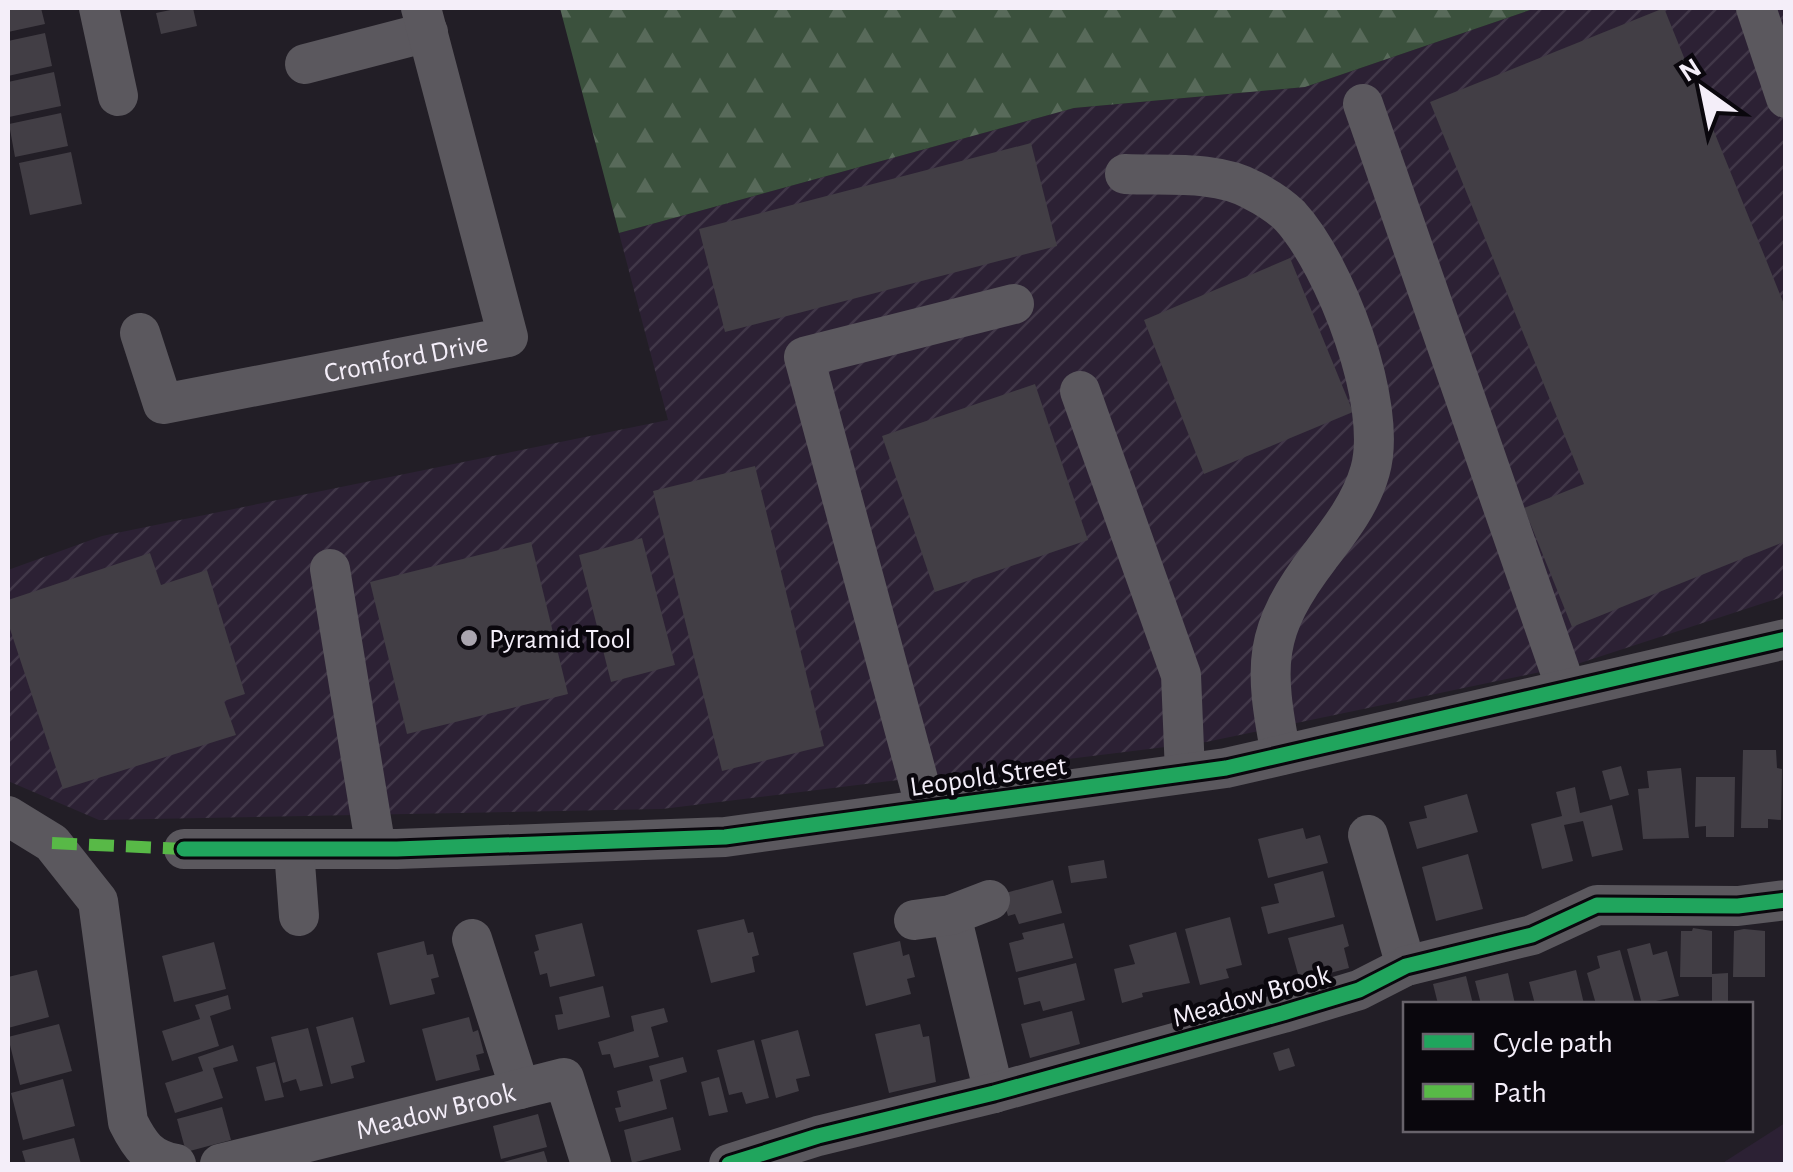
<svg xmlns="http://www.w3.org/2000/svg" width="1793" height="1172" viewBox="0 0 1793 1172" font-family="'Alegreya Sans',sans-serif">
<defs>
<pattern id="industrial-furrows" width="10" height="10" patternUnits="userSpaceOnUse" patternTransform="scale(2.5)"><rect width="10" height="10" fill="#2c2134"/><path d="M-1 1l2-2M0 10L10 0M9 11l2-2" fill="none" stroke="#413748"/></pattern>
<pattern id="forest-firs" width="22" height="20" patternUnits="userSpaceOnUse" patternTransform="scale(2.5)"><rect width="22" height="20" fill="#3b513d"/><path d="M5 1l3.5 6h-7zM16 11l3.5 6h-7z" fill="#586a5a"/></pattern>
</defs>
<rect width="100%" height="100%" fill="#221e26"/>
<path fill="#2c2134" d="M1785,1123v41h-64z"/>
<path fill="url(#industrial-furrows)" d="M1536,8h249v588l-211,69 -368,77 -544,67 -563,11 -91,-39v-211l94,-34 566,-116 -49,-187 455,-125 231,-21z"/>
<path fill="url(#forest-firs)" d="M560,8h976l-231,79 -231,21 -455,125z"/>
<path fill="#423e45" d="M8,8h33l4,16 -37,8z
M180,8h13l4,18 -36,8 -5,-21z
M1664,8l122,301v232l-214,86 -48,-119 60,-24 -154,-382z
M45,33l7,33 -44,10v-35z
M54,72l7,34 -52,11 -1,-35z
M61,113l7,33 -53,11 -6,-33z
M1031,143l26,103 -332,86 -26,-103z
M71,152l11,52 -52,11 -11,-52z
M1290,258l63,154 -149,62 -60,-154z
M1035,384l53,156 -153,52 -53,-156z
M755,466l69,280 -102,25 -69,-280z
M642,538l33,127 -64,17 -32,-127z
M531,542l37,152 -161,40 -37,-152z
M150,553l11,32 46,-15 38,124 -21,7 12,34 -173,54 -55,-166v-23z
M1743,750h33l1,18 5,1 -1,51 -13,-1v9h-27z
M1621,766l8,29 -19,5 -8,-29z
M1681,768l8,70 -46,1 -5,-50 11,-1 -2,-17z
M1696,777h39l-1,60h-28v-11l-11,1z
M1575,787l5,26 32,-8 11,45 -31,7 -9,-36 -19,4 9,36 -31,8 -11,-45 31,-8 -6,-24z
M1467,794l11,38 -61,17 -8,-27 18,-4 -3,-12z
M1303,828l3,11 14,-4 8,28 -60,15 -10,-39z
M1468,854l15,55 -47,12 -14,-54z
M1104,860l3,18 -36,5 -3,-17z
M1323,871l12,46 -67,17 -7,-27 18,-4 -5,-19z
M1053,880l9,33 -43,11 -4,-10 -7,2 -6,-22z
M1230,917l12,48 -16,4 3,9 -29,7 -15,-56z
M744,919l4,14 5,-1 6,23 -7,2 3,15 -44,11 -14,-53z
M582,923l13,53 -45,11 -3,-14 -7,2 -6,-23 5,-2 -4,-15z
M1064,923l9,35 -57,14 -7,-29 15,-4 -2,-6z
M1343,924l6,22 -5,2 5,20 -49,13 -12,-43z
M1693,928l19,3v43l16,-1v31h-16v-27h-32l1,-46h11z
M1744,929l21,2v46h-32l1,-46z
M1176,932l14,51 -48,10 1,4 -21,6 -8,-34 21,-5 -6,-19z
M424,941l3,14 6,-1 6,23 -8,2 4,15 -45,11 -13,-52z
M900,941l3,15 6,-2 6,23 -8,2 4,15 -45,12 -13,-53z
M214,942l12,47 -52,13 -12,-46z
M1650,943l3,12 14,-4 12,45 -37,8 -15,-55z
M1620,950l15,54h-39l-9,-31 13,-5 -3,-12z
M1076,963l9,37 -42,11 -3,-10 -16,4 -6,-27z
M37,970l12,47 -41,11v-51z
M1576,970l8,34h-49l-6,-22z
M1508,973l7,31h-34l-6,-23z
M1466,976l7,28h-35l-5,-20z
M603,986l7,31 -52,13 -3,-15 8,-1 -4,-17z
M228,995l3,14 -21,7 9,30 -47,15 -10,-30 38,-12 -5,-14z
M664,1008l4,14 -17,5 8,30 -45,11 -4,-14 -8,1 -4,-13 36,-11 -3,-15z
M1072,1011l8,33 -50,14 -9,-34z
M353,1017l12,45 -14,4 3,12 -23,6 -15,-57z
M469,1017l4,15 5,-2 6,23 -8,2 4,15 -44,11 -14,-52z
M59,1024l13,47 -52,14 -12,-48z
M920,1024l3,13 6,-1 7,46 -47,11 -14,-59z
M308,1028l15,58 -23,5 -4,-12 -13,4 -12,-46z
M798,1030l12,46 -14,3 3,12 -23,7 -15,-58z
M754,1040l15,58 -23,6 -4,-12 -13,3 -12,-45z
M233,1045l5,16 -25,7 10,30 -48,15 -10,-30 38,-12 -5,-14z
M1289,1048l6,18 -16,5 -6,-18z
M683,1057l4,15 -27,8 7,29 -48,13 -4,-14 6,-1 -4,-16 36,-10 -4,-15z
M275,1062l9,35 -19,4 -9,-34z
M719,1077l9,35 -19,4 -8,-34z
M63,1079l12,47 -52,14 -12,-47z
M222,1107l9,33 -45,12 -9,-33z
M538,1114l9,33 -46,12 -8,-33z
M673,1117l8,33 -49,13 -8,-33z
M74,1138l7,26h-55l-4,-13z
M544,1151l4,13h-48v-1z"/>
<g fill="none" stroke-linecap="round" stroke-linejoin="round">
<g stroke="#5b585e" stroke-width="40">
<path d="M99,8l19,88"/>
<path d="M1756,8l30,90"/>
<path d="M305,64l123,-32"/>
<path d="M1363,104l203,584"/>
<path d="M1125,174c40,2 91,-4 127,16 12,6 28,16 38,26 45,49 99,189 80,255 -9,32 -30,59 -50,85 -58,76 -56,109 -39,199"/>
<path id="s1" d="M140,333l23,71 345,-67 -87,-329"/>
<path d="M1080,391l101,284 4,98"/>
<path d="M330,569l46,280"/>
<path d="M926,809l-122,-452 210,-53"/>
<path d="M8,816l44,27 46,58 30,221c12,24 21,37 48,42"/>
<path d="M1368,835l38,131"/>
<path d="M184,849h213l328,-12 501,-69 560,-129"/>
<path d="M294,850l5,66"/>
<path d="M951,915l43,178"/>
<path d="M914,920l37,-5 39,-15"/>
<path d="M472,939l48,150"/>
<path id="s2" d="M220,1164l344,-86 27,86"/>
<path d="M729,1164l89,-28 176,-43 289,-80 76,-23 47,-24 126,-31 65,-30 141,1 48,-6"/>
</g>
<path stroke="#58b947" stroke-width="12" stroke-dasharray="25 12" stroke-linecap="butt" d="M52,843l132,6"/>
<g stroke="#0a070d" stroke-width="21">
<path id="cycleway" d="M184,849h213l328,-12 501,-69 560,-129
M729,1164l89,-28 176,-43 289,-80 76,-23 47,-24 126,-31 65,-30 141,1 48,-6"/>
</g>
<use href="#cycleway" stroke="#20a55d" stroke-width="15"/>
</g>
<circle fill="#aaa5af" stroke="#0a070d" stroke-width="4" cx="469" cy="638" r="10"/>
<g text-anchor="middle" stroke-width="9" stroke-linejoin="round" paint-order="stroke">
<g font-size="28" fill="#f4eef9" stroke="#0a070d">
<text dy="10" stroke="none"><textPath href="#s1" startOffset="322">Cromford Drive</textPath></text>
<text transform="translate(988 775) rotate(-8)" y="10">Leopold Street</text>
<text transform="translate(1251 995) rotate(-16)" y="10">Meadow Brook</text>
<text dy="10" stroke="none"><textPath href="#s2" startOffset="222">Meadow Brook</textPath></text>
</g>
<g font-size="28" fill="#f4eef9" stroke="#0a070d" text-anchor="start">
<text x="489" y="648">Pyramid Tool</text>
</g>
</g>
<rect width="1793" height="1172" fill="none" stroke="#f4eef9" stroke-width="20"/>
<rect x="1403" y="1002" width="350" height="130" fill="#0a070d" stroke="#68636b" stroke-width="2.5"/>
<rect x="1423" y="1034" width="50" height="15" fill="#20a55d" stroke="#68636b" stroke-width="2.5"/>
<text x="1493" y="1052" font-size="30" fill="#f4eef9">Cycle path</text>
<rect x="1423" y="1084" width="50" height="15" fill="#58b947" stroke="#68636b" stroke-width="2.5"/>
<text x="1493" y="1102" font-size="30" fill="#f4eef9">Path</text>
<g transform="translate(1703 90) rotate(327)" stroke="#0a070d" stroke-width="8" paint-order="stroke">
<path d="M0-8L18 38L0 25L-18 38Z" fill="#f4eef9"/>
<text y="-15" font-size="28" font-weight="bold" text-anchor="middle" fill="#f4eef9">N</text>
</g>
</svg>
